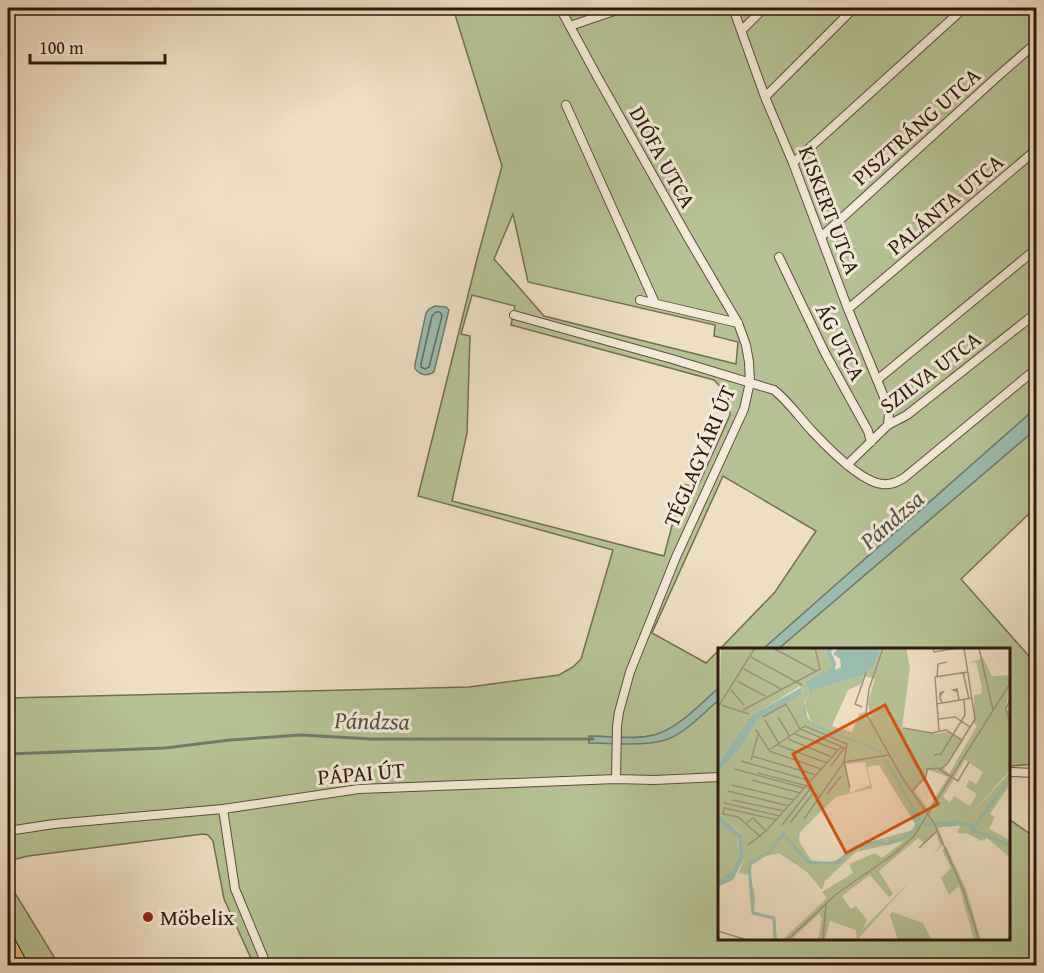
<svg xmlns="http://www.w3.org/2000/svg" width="1044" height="973" viewBox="0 0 1044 973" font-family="'Gentium Book Plus',serif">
<rect width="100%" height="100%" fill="#eedec4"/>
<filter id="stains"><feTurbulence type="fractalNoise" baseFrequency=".00333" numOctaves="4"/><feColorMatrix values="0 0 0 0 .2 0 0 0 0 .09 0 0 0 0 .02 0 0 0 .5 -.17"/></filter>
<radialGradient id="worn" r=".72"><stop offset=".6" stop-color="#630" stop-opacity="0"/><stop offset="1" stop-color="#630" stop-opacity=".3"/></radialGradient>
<path fill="#b6c296" stroke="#726e52" stroke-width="1.5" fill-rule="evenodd" d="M453,8h583v400l-273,241h-43l55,-57 41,-61 -93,-55 -71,157 54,30 14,-14v38c-18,15 -37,37 -59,46 -20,8 -50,3 -71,3l-1,6 84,-6 21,-15 26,-22v239h290v-118l19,13 7,1v131h-782l-30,-66 -11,-58 -5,-6 -5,-1 -175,22 -20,5v-163l461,-11 90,-12 14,-8 8,-8 32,-109 -195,-54 59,-237 25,-93zM513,214l15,68 187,43 -1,11 24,6 -2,22 -192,-48 -50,-57zM472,295l43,11 -4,19 203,55 14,15 2,20 -33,73 -14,-4 -19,72 -212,-55 15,-68 3,-97 -9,-2z
M1036,429v78l-75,72 75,85v100l-26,2v-117h-232z
M8,878l2,7 49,80h-51z"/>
<path fill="#9bbdae" stroke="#6f7b6e" stroke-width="1.5" d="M435,306l11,1 3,3 -15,62c-8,5 -13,3 -19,-3v-5l11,-51 3,-4z
M1036,408v21l-258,220h-15z
M720,687v12c-16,13 -32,32 -52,40 -20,8 -56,4 -79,4v-7c21,0 52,5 71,-3 23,-9 42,-31 60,-46z"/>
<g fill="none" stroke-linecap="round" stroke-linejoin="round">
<path stroke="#646b5e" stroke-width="1.5" d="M436,312h4l2,4 -13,51 -4,2 -4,-2v-3l11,-48z"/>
<path stroke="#6f7b6e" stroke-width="3" d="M8,754l157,-6 65,-8 71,-5 70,4h222"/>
<g stroke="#5d4a3c" stroke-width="10">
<path id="street" d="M560,8l38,70 89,158 51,87 8,22 3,17 1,20 -6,27 -68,148 -46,115 -11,40 -2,14 -1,53
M733,8l32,89 28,66 55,146 36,88 5,16 -1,12
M570,26l53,-18
M742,30l22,-22
M765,97l89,-89
M566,105l89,198
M793,163l171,-155
M821,237l176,-160 39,-34
M779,257l46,96 43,78 3,11
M640,300l98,23
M848,309l188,-159
M514,315l158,44 102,31c15,12 25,27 38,41 15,16 49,51 70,53 9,1 15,-2 22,-6l132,-109
M877,380l159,-131
M847,465l41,-40 19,-10 129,-102
M1010,772l26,1
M223,809l12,80 32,77
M8,831l46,-7 169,-15 136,-20 257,-10 38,1 66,-3"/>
</g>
<g stroke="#2d190e" stroke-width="14">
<path id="primary" d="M8,940l14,26"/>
</g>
<use href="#street" stroke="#f4ead9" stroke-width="8"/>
<use href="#primary" stroke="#e7bf82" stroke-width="12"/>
</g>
<circle fill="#8f2418" stroke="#f4ead9" stroke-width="2" cx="148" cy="917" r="6"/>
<g text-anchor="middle" stroke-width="6" stroke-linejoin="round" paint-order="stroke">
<g font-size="22" fill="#2d190e" stroke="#f4ead9">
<text transform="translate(916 126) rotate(-42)" y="8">PISZTRÁNG UTCA</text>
<text transform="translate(663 157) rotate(61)" y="8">DIÓFA UTCA</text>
<text transform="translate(945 204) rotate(-40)" y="8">PALÁNTA UTCA</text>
<text transform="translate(830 210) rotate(69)" y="8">KISKERT UTCA</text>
<text transform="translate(841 342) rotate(63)" y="8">ÁG UTCA</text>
<text transform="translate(930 372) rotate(-37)" y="8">SZILVA UTCA</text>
<text transform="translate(699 456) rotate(-67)" y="8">TÉGLAGYÁRI ÚT</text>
<text transform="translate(361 773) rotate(-5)" y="8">PÁPAI ÚT</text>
</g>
<g font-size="22" fill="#2d190e" stroke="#f4ead9" text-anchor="start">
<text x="160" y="925">Möbelix</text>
</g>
<g font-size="24" font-style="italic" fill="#545246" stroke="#f4ead9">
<text transform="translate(892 520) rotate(-41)" y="8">Pándzsa</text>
<text transform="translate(372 721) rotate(1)" y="8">Pándzsa</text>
</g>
</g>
<g transform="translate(718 648)">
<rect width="292" height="292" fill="#eedec4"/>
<path d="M3,0h104l7,19 -9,8 -15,5 2,12 -6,11 1,14 6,8 8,4 63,24 -70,-30 -7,-17 8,-16 55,-19 6,-5 6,-18h26l4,20 -8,60 34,6 11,-2 16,9 -19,27 5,6 28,-48 -3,-3v-28l7,-1 1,-7 -6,-25 -8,1 15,-5 9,18 18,-1 -4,35h4v60l-46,52 46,-50v12l-20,30 5,3 -6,12 21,11v18l-23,-20 -6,3 -12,-7 -12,-1 4,-9 -15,1 -8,3 6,15 -14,16 10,-13 -4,-13 -11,11 -7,-6 -39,33 14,23 -4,3 -19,-22 -28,21 9,13 5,-3 11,14 -5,10 50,-51 -55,61 -1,-10 -26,-9 -5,19h-7l4,-22 -3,-4 -25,23 3,3h-15l45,-42 -5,-6 31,-19 -4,-9 26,-11 7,5 22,-17 -48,11 -31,29 -3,9 -15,-18 -28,-19 -13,3 -14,9 -2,9 5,23 -1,15 21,5 2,23h-4l1,-20 -21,-6 -4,-39 -10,-2 5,-15 -3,-25 -23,-20v-41l20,-21 20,-31 45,-30 -3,-4 -47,29 -35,49zM146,28l11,3 -7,23 3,17 -6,-7 -6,2 -7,18 -20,-6 16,-36 13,-6zM247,112l18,12 -7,12 -7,-4 -3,7 11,7 -7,12 -16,-10 -4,6 -7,-5zM147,114l5,23 -20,8 -4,-29zM161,117l36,59 -2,6 -55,15 -23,16 -22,2 -14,-22 1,-9 36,-35 36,-9 -5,-21zM211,122l19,7 -20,32 -13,-18zM0,174l19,14 2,19 -7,16 -14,9zM228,198l20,43 15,51h-7l-15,-54 -10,9 -8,-17 10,-10 -9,-18zM174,264l31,11 9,17h-34l-8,-25z" fill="#b6c296" fill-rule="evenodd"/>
<path d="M107,0h9l-3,4 5,11 -1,7 6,-3 -1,-8 -7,-5 5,-6h42l-6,18 -9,8 -52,16 -8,16 2,11 5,6 69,28 2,3 3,5 -7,-7 -60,-23 -8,-4 -6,-8 -2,-9 7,-16 -4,-10 26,-15zM84,39l-1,7 -43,26 -20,31 -20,21v-8l34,-49zM0,165l24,22 2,23 -11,22 -15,7v-7l14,-9 7,-16 -1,-17 -20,-16z" fill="#9bbdae"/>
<path fill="none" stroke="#9bbdae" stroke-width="3" d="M168,112l34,61M205,176l35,-2 16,5 37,-50M220,178l23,-2M252,181l41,17M31,216l21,-13 13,-17 25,28 28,2 20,-17 21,-5 11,2 20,-8 10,-11 -5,-8M31,217l4,48 21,5 1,22"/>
<path fill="none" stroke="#a18f7b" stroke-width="1.5" d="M55,0l43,23M165,0l-14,41 -3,24 37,66 31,44 30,69 15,48M215,0l1,4 24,-4M261,0l14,62M33,9l51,28M26,21l37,20M245,24l6,27M219,29l1,-13 9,-2M19,33l28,15M13,42l13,15M240,44l-5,-2 4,-1 2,11M222,48l3,-4 -3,1v5l2,5M293,49l-5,12 5,19M218,56l36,-6M3,57l28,9M0,59l37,-59M144,59l-7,-3 11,-31M25,62l77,-41 -5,-21M45,69l23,-13 14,25 47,20M60,69l12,20M221,71l16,-2 15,10M47,72l14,24M185,80l29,5 14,-3 16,10M38,82l13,20M221,83l-4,-54 33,-5M77,86l42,16M70,91l44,18M60,97l49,18M51,102l36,-24 42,18 -3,18 -40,57M51,103l52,18M216,107l7,-1 24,-39 -1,-16M34,108l64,19M33,112l7,-25M23,113l70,20M126,114l45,-7M126,114l6,26M113,118l13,-18M17,121l69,19M221,121l19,12 11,-19M40,125l49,13 12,12M34,132l48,13M14,137l62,15M10,143l61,15M194,143l14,-14 1,-8 15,-1 6,-5 27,-44 -11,-71M109,146l14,-18M14,152l52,11M6,155l56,13M29,175l6,-5 13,13M72,175l24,-31M64,177l28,-36M43,189l-23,-20 -15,-3 1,-6 53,12M30,197l18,-14 75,-84M201,200l18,-17M91,272l26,-25 59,-41 20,-18 97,-154M0,283l29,9M69,292l22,-20M105,292l3,-36"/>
<path fill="#d5530c" fill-opacity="0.15" stroke="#d5530c" stroke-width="3" d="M167,57l53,99 -92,49 -53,-99z"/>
<rect width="292" height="292" fill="none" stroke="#2d190e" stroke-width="3"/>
</g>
<rect width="1044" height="973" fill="none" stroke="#eedec4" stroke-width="30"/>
<rect x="9" y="9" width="1026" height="955" fill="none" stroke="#2d190e" stroke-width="3"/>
<rect x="15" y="15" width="1014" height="943" fill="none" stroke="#2d190e" stroke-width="1.5"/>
<path d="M30 54v9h135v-9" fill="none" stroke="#2d190e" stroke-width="3"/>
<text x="39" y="54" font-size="18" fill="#2d190e" stroke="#f4ead9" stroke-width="4.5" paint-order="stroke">100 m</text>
<rect width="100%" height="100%" filter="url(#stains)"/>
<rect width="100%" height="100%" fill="url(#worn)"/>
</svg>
